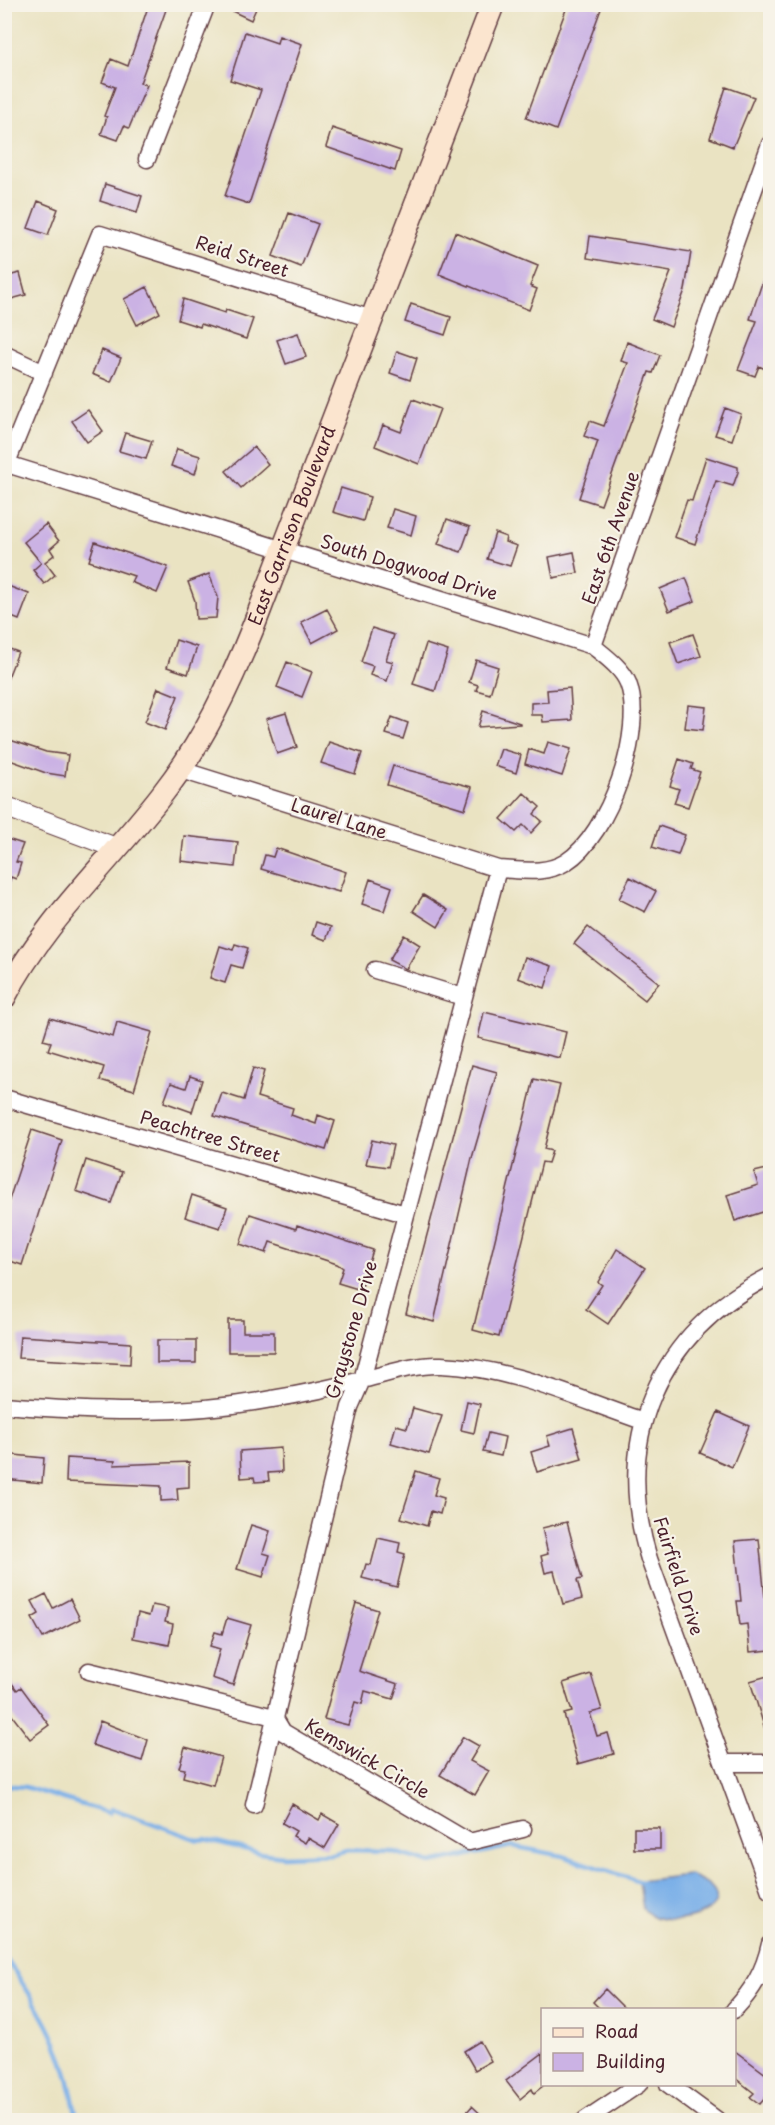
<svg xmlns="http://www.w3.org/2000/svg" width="775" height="2125" viewBox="0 0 775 2125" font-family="'Playpen Sans',sans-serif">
<rect width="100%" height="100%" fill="#f7f3e8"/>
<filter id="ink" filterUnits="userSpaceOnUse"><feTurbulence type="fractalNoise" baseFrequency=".0167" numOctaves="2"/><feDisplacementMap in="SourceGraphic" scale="12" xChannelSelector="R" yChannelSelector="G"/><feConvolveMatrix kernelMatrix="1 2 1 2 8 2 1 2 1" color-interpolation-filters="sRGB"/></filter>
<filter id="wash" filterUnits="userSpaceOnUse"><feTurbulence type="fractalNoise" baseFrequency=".008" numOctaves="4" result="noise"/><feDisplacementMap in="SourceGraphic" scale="24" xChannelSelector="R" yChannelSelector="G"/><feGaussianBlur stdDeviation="1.35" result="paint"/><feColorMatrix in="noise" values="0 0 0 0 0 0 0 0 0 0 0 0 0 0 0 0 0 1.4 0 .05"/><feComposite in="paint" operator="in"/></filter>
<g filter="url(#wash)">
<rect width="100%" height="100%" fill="#eae3c2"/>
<path fill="#79afe8" stroke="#62678a" stroke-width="1.5" d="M689,1875c72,26 -18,64 -46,34l-4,-28z"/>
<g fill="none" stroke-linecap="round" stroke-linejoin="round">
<path stroke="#79afe8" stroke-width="4.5" d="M4,1785l21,2 84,26 2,-4 5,1 82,30 7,-1 55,14 23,3 49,-2 15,-4 43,1 41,12 81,-17 51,10 81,27
M4,1956c42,60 61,92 73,164"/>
</g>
<g id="blocks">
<path fill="#cbb2e4" d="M149,4h19l-28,79 7,2 -5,12 -13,31 -5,-2 -6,14 -17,-6 6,-17 -3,-1 11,-29 -13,-5 9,-23 17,7z
M217,4h41l-7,16z
M568,4h21l12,5 -45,121 -30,-12z
M245,32l32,11 2,-7 23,8 -53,160 -24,-8 36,-106 -31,-10z
M726,87l28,10 -21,50 -23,-9z
M332,128l69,23 -6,20 -69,-24z
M105,184l37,12 -5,17 -37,-12z
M38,201l20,8 -10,26 -20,-7z
M289,213l29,11 -17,43 -28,-11z
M455,232l83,34 -8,20 7,3 -8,21 -90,-36z
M590,236l101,16 -6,38 -14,37 -19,-8 19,-47 -84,-14z
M768,265h3v90l-6,14 -6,-3 -4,10 -17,-6 19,-49 -7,-2z
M20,273l6,22 -22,6v-24z
M147,287l13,26 -23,12 -13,-26z
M183,299l42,14 1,-3 27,9 -7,20 -45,-15 -1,3 -22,-7z
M411,304l40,13 -6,18 -40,-13z
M298,333l8,24 -20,7 -9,-24z
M627,342l33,13 -7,18 -4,-1 -48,133 -22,-7 19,-57 -14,-5 6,-15 14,5 24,-63 -7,-2z
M102,350l19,8 -10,24 -19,-8z
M397,351l20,7 -7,22 -20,-7z
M413,399l27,10 -21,55 -44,-18 8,-21 18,7z
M725,408l16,6 -9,26 -17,-5z
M88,410l15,21 -16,11 -15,-21z
M125,433l27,8 -6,18 -27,-8z
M254,447l14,17 -27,24 -15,-17z
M177,449l23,7 -5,18 -24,-8z
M706,457l32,10v5l-5,14 -17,-5 -21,63 -21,-7 13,-37 5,1z
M341,488l29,9 -7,24 -30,-9z
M393,509l23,7 -5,19 -24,-7z
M447,519l23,8 -9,25 -23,-8z
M46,524l13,17 -9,8 4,6 -9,7 10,13 -11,9 -11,-14 8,-7 -17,-21z
M495,533l11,4 -1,5 12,4 -7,20 -23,-7z
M95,542l73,25 -11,26 -26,-11 3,-6 -45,-15z
M574,552l4,21 -25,5 -4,-21z
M209,574l9,23 -2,21 -20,1 -1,-18 -7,-19z
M686,578l9,23 -26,10 -9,-22z
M8,586l21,8 -10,26 -15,-6v-19z
M327,609l11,20 -26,14 -11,-21z
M372,628l22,7 -8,25 7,2 -6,19 -17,-6 3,-9 -12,-4z
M693,634l8,22 -23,8 -8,-22z
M176,640l21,7 -9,27 -21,-7z
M426,644l22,7 -13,40 -22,-7z
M4,647l14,5 -13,33h-1z
M476,660l22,7 -8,27 -14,-4 2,-5 -9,-3z
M287,662l25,10 -10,25 -25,-10z
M158,688l20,8 -13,34 -20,-8z
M570,688l2,32 -29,2 -1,-7h-11v-12l17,-1 -1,-12z
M688,705l18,2 -3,23 -18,-2z
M483,711l37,12v1l-42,3z
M286,713l11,34 -20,7 -11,-35z
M392,717l16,6 -5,16 -17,-5z
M4,738l42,14 22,3 -3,21 -19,-3 -42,-15z
M329,742l33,11 -7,21 -34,-11z
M548,742l23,7 -9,27 -37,-12 4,-15 15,5z
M501,749l20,6 -5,18 -21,-7z
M679,759l14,5 -2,5 9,3 -12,35 -14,-4 5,-14 -9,-3z
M393,766l79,21 -7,22 -78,-24z
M524,793l16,14 -6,7 8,7 -11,12 -8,-8 -7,7 -15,-13z
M659,826l26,9 -7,20 -26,-8z
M184,836l54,6 -3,25 -54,-6z
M4,838l19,6 -7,18 5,1 -5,16 -5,-2 -5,14z
M276,848l70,24 -7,20 -78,-23 4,-14 8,2z
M630,877l26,14 -11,21 -26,-13z
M370,879l22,8 -8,24 -22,-7z
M423,895l25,15 -10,17 -25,-16z
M316,922l15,5 -5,13 -14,-5z
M588,927l71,56 -14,17 -71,-56z
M404,935l16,10 -14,24 -17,-9z
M235,944l13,4 -6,20 -11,-3 -6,18 -15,-5 10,-32 13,4z
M525,957l27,9 -7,22 -27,-10z
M484,1012l82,20 -6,26 -82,-20z
M50,1018l63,19 4,-15 35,10 -18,58 -34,-10 4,-13 -56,-17 3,-8 -8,-2z
M472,1065l25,7 -25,86 -38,164 -28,-8z
M253,1068l11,3 -7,26 36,11 -2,7 25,9 2,-9 17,6 -9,29 -112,-34 8,-23 22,7z
M190,1076l12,4 -10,32 -28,-10 7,-19 15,5z
M534,1079l26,6 -16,64 8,2 -4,12 -6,-1 -43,175 -26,-7z
M32,1130l30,10 -40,125 -18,-6v-44z
M372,1140l21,5 -5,22 -22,-3z
M86,1160l36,12 -11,31 -35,-12z
M771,1168v47h-3l-2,-4 -31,10 -8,-26 31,-10 -4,-13z
M192,1195l35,12 -7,21 -35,-11z
M250,1214l46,15 1,-4 76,25 -12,40 -23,-7 5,-15 -6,-4 -67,-22 -4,11 -26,-9z
M617,1249l28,19 -37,56 -22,-15 16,-24 -4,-3z
M228,1320h15v12h31v20h-46z
M20,1336l111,7 -1,21 -112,-6z
M157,1340h39v23h-39z
M467,1401l13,3 -6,29 -13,-3z
M413,1408l29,8 -13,38 -38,-11 5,-18 11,3z
M718,1412l31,14 -17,41 -32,-14z
M573,1428l9,31 -45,13 -6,-20 19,-6 -3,-10z
M488,1433l17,4 -4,19 -18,-4z
M281,1448l1,24 -14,1 1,8 -14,1 -1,-5 -13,1 -1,-27z
M4,1454l40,4 -2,25 -38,-4z
M67,1458l48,3 -1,4 75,-3v25l-12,1 1,12 -17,1v-15l-95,-4z
M416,1471l23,7 -5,17 10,3 -4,16 -9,-3 -4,15 -26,-8z
M567,1522l15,57 -5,1 5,19 -19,5 -9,-33 -9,2 -4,-17 7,-2 -6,-26z
M251,1525l19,6 -7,22 7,2 -7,22 -26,-8z
M378,1538l22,5 -2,9 7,2 -8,33 -35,-9 4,-14 5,1z
M759,1539l6,59 6,-1v53l-21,2 -3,-28 -7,1 -3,-24h4l-6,-60z
M46,1594l7,14 17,-9 10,20 -37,19 -11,-20 7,-4 -7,-13z
M356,1603l22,7 -19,61 39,13 -5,15 -28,-8 -3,13 -7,-2 -7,23 -24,-6z
M152,1605l16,3 -3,14 8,2 -4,21 -36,-7 5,-25 11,3z
M227,1618l24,7 -18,60 -21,-7 8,-29 -10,-3 5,-14 7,2z
M4,1673l13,17 4,-3 28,38 -19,14 -26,-34z
M591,1674l11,36 -12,3 7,23 11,-3 6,21 -36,10 -14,-50 8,-2 -9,-29z
M771,1675v63l-3,1 -18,-58z
M100,1721l48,19 -6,21 -50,-16z
M463,1737l16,9 -9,15 19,10 -14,24 -35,-20z
M185,1747l36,10 -8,28 -30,-8 2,-8 -6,-1z
M292,1804l27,16 3,-6 17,10 -14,24 -17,-10 -3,5 -12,-7 3,-5 -14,-8z
M634,1828h26v21h-26z
M605,1989l21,21h-25l-8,-8z
M480,2041l11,20 -16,9 -11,-19z
M735,2051l36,27v13l-11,13 -10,-7 4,-4 -19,-15z
M543,2053v33l-9,7 -2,-4 -12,10 -14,-18z
M472,2106l16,15h-29z"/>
</g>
</g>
<g filter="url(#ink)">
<use href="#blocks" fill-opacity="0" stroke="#623c42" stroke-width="1.5"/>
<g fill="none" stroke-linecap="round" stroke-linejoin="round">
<g stroke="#623c42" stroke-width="19">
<path id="minor" d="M147,159l60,-155
M4,354l40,19
M7,464l586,182c12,10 29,22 35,37 18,47 -19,152 -62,179 -21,13 -45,8 -68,7l-317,-99
M4,470l96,-236 272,85
M593,646l177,-502
M375,970l88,27
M4,1098l401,116
M770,1276c-112,57 -158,162 -121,283l121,332
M4,1405c90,7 179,11 268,-6 31,-5 63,-12 94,-20 24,-6 50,-15 75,-14 69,2 137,34 202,56
M89,1671l185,46 9,15 186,110 54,-13
M724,1763h46
M254,1805l96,-398 12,-27 136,-511
M734,2010c19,-20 30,-39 36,-66
M668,2084l49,36
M585,2120l54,-36"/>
</g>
<g stroke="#623c42" stroke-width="22">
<path id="tertiary" d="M4,806l112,42"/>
</g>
<g stroke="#623c42" stroke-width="25">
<g id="secondary">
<path id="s1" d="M4,998c40,-78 107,-137 159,-205 40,-51 67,-108 91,-168l239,-621"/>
</g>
</g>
<use href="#minor" stroke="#fff" stroke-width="16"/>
<use href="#tertiary" stroke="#fff" stroke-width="20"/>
<use href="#secondary" stroke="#fbe5cf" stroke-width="22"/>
</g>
</g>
<g text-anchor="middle" stroke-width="4.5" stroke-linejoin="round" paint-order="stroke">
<g font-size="18" fill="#4a1f2b" stroke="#f7f3e8">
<text transform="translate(242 257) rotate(18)" y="6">Reid Street</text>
<text dy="6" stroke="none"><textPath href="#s1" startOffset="558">East Garrison Boulevard</textPath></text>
<text transform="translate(611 538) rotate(-71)" y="6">East 6th Avenue</text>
<text transform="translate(409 568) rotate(17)" y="6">South Dogwood Drive</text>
<text transform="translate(339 819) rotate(17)" y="6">Laurel Lane</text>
<text transform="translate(210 1137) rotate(16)" y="6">Peachtree Street</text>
<text transform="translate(352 1330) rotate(-74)" y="6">Graystone Drive</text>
<text transform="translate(678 1576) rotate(72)" y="6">Fairfield Drive</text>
<text transform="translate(367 1759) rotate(30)" y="6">Kemswick Circle</text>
</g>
</g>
<rect width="775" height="2125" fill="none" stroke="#f7f3e8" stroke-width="24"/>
<rect x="541" y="2008" width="195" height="78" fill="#f7f3e8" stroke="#b29e9c" stroke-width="1.5"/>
<rect x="553" y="2028" width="30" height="9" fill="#fbe5cf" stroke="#b29e9c" stroke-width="1.5"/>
<text x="595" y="2038" font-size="18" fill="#4a1f2b">Road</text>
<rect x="553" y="2053" width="30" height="18" fill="#cbb2e4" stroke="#b29e9c" stroke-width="1.5"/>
<text x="595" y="2068" font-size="18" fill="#4a1f2b">Building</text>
</svg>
